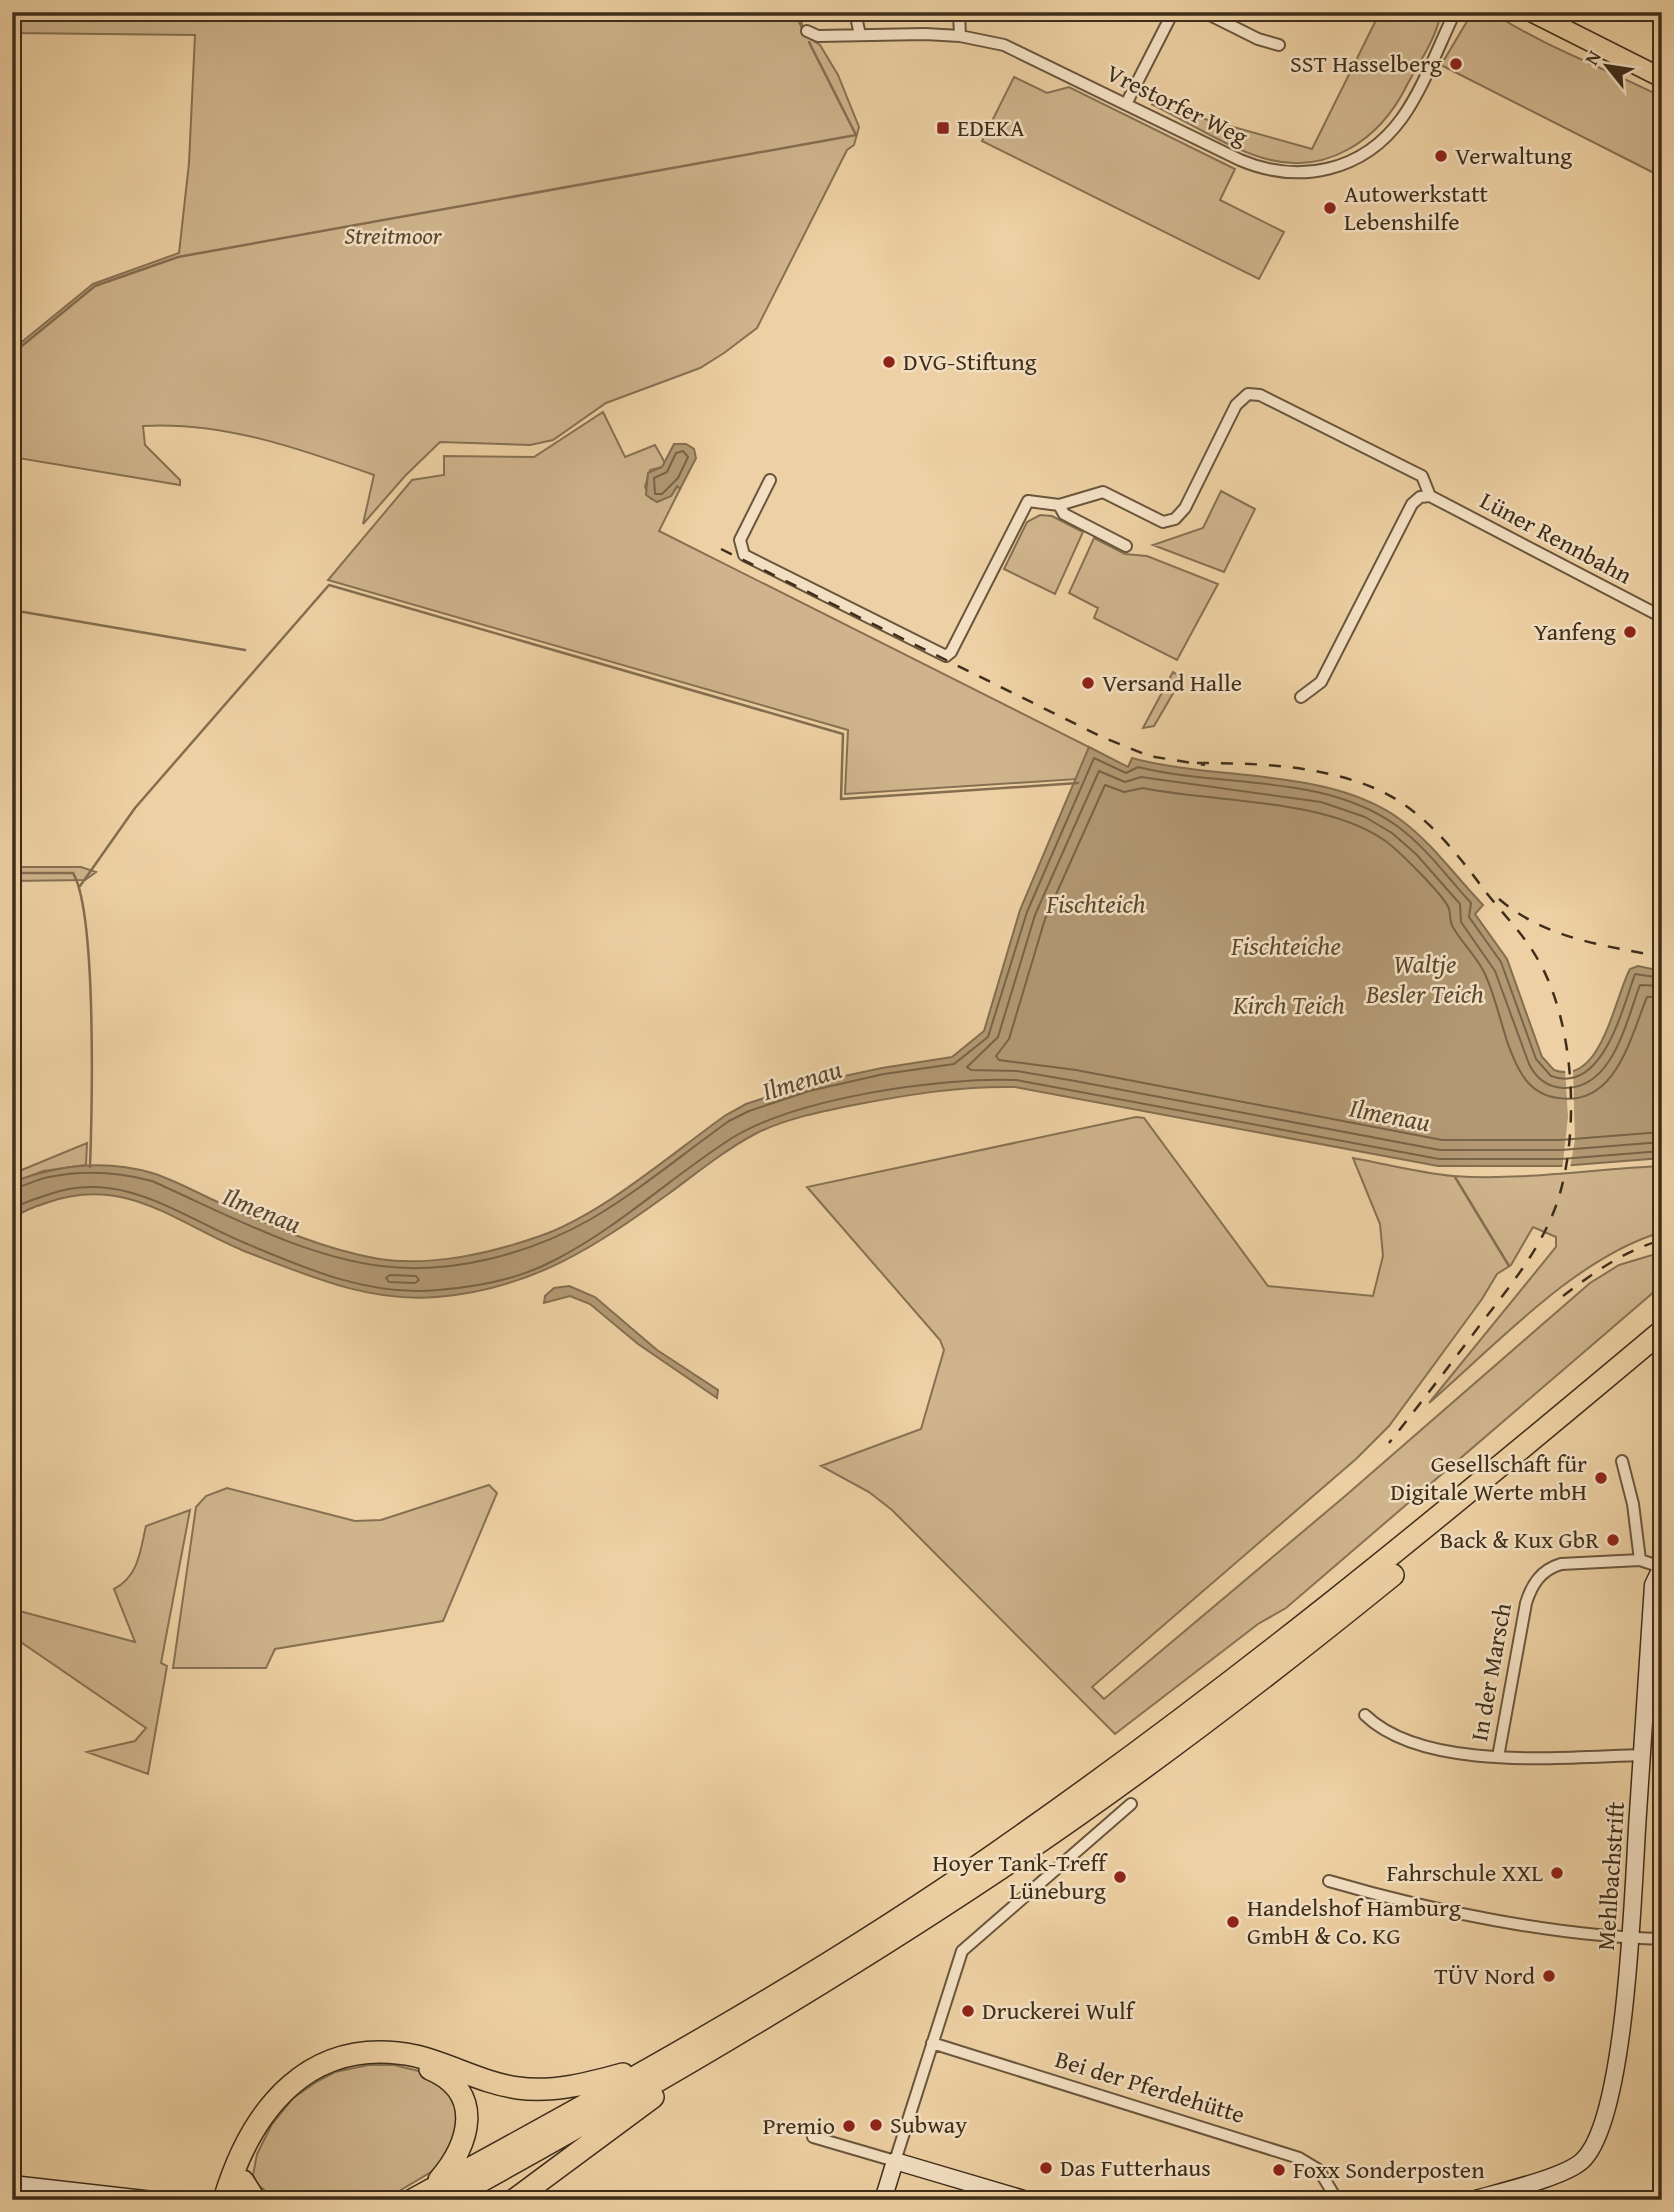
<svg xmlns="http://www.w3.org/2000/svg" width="1674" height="2212" viewBox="0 0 1674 2212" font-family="'Gentium Book Plus',serif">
<rect width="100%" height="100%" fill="#edd0a3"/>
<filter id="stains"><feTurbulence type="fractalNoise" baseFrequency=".00286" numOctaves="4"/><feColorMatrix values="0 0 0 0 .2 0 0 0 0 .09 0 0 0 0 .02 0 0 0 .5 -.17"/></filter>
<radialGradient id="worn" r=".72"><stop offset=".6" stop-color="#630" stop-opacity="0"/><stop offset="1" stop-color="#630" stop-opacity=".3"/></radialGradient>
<path fill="#cfb48c" stroke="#867153" stroke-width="2" d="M12,12h784l13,26 11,7 18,30 21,52 -5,18 -7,5 -90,178 -33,25 -24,15 -94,35 -53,37 -23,5 -90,-3 -35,34 -42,48 11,-49c-73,-26 -152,-54 -231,-49l2,19 35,35v5l-168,-28v-107l81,-66 86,-31 10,-90 6,-128 -183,-2z
M1380,12h61c-4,25 -22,51 -34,73 -27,55 -81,92 -144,73 -39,-12 -76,-37 -112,-54l161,45z
M1491,12c54,35 114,56 171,85v80l-221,-112 31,-52z
M1014,77l33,16 22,-6 166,82 -15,31 64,32 -25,47 -277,-138z
M603,412l22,45 30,-12 10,18 -3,4 -12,3 -5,17 6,12 20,-3 7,-11 2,4 -21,42 430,216 453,310 11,13 109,56 -677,-95 92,-252 -232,15 3,-64 -520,-150 84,-100 32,-5v-19l90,1z
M1221,491l34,18 -31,63 -71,-27 50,-17z
M1040,515l12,1 31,16 -28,62 -51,-25 23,-47z
M1094,538l31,16 22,2 71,28 -41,76 -83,-42 4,-10 -29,-15z
M1173,672l9,6 -28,48 -11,2z
M12,867h69l15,5 -11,8 -73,1z
M1136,1117l8,1 124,168 105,10 10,-40 -3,-32 -27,-66c33,6 67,15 100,18 70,5 139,-7 209,-10v66c-86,25 -166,113 -233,171l127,-156v-10l-23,-10 -22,38 -14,9 -15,25 -93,127 -33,33 -264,228 12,12 240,-202 246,-214 29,-18 43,-13v33l-376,323 -28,16 -143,110 -223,-224 -23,-18 -48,-26 100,-37 23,-79 -4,-10 -133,-153z
M87,1143l-1,22 -43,6 -31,12v-9z
M489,1485l8,8 -54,128 -168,28 -9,19h-93l23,-161 10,-11 21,-8 128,33 26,-1z
M190,1510l-29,153 6,3 -19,108 -61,-22 48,-11 11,-13 -134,-92v-27l123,33 -21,-53c25,-13 26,-38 32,-63z
M368,2065h26l29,7 29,22 9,29 -20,43 -57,34h-107l-19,-15 -5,-10 4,-21 15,-30 21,-26 25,-17 17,-9z"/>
<path fill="#b29974" stroke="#846e50" stroke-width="2" d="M674,444h12l8,5 2,9 -16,31 -3,-3 -6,10 -14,6 -11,-7 2,-22 14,-6z
M1089,747l39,20 4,-9c85,23 197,9 269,62 32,24 55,57 82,85l-8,9 32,45 35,98 12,13c47,17 60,-71 76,-101l8,-3 24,5v187l-101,8h-123l-423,-79c-54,-1 -103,7 -156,17 -34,7 -73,14 -104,30 -30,16 -57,38 -84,58 -76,55 -139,97 -234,105 -68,6 -130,-22 -193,-46 -68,-28 -119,-77 -198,-48 -12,4 -24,8 -34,16l1,-37c45,-17 92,-23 139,-9 20,6 40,17 59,26 54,24 109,50 168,60 52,8 113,-6 161,-23 63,-22 131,-82 186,-121l20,-11 61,-20 75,-16 70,-11 32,-26 36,-121z
M569,1286l26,11 62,53 61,40 -1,8 -79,-54 -48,-40 -20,-8 -26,7 1,-7 9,-8z"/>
<path fill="#edd0a3" d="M1573,1068l2,71 -5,30 -8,1 6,-53 -3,-48z"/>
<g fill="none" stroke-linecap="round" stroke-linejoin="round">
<path stroke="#786447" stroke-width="2" d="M683,451l5,6 -10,21 -16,16h-7l-1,-16 13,-6 9,-19z
M1662,986l-22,-1c-14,36 -27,105 -77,103 -16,-1 -27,-10 -34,-24l-34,-93 -34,-49 -1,-18 -44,-50 -24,-21 -27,-16 -44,-15 -180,-25 -16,5 -26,-11 -64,144 -37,122 -31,30 4,3 46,1 58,10 365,69h121l101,-8
M1662,997h-15c-17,41 -31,110 -89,101 -15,-2 -27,-10 -35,-22 -20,-31 -23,-71 -39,-104 -8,-16 -21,-28 -30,-43 -5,-7 -3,-13 -5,-20 -3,-12 -53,-61 -65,-69 -62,-42 -167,-37 -241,-52l-19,4 -19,-7 -60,134 -36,120 -13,17 3,4 77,10 366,70h118l102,-8
M12,1188c13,-1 24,-9 37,-11 34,-7 69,-5 103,4 72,32 150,75 229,85 70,9 149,-12 210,-47 48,-28 93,-66 138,-98l20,-10 60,-20 75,-17 70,-10 34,-27 39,-125 67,-154 32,15 12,-6c84,21 186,6 259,59 29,21 50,51 74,77l-2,14 32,45 35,97 15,17c51,19 71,-66 84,-102l27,4
M12,1210c10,-8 24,-11 35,-15 74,-27 133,21 198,48 61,26 126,54 193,47 38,-3 81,-11 115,-29 65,-33 118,-84 179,-123 65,-40 208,-61 284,-58l423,79h122l101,-8
M390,1275l26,1 3,4 -4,3 -26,-1 -3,-4z"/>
<path stroke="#846e50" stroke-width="2.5" d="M795,12l7,16
M12,354l83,-68 83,-29 678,-122 -47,-93
M12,610l233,40
M12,873h61c24,40 19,239 17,294
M80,886l55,-78 194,-223 514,149 -2,65 237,-16
M1455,1177l54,89"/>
<g stroke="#6a563c" stroke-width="14">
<path id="street" d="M855,12l5,23
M959,12l1,24
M1204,12l54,27 21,6
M807,31l11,5 107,-2 35,2 44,9 236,115c59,25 123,12 162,-42 22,-31 36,-71 53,-106
M1126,104l47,-92
M770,480l-30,60 4,15 202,101 5,-4 77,-151 31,4 44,-13 60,30 12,-3 10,-11 51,-103 12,-11 12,1 162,81 8,20
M1059,505l5,9 62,32
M1301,697l20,-15 91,-178 8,-7 10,-1 232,121
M1622,1461l11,43 7,56
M1365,1715c59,57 199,42 277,40
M1498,1757l28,-154c6,-19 15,-33 35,-39l79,-4 21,7
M1329,1881c102,30 227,55 333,58
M932,2043l367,115 20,12 18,30
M813,2137l82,24 67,-210 169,-147"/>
</g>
<g stroke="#3e2e1a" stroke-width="19">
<path id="secondary" d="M12,2184l141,16
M883,2200l12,-39 132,39
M1472,2200c27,-8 91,-22 110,-39 46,-42 51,-280 56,-348 5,-76 10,-152 15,-228l9,-19"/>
</g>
<g stroke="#3e2e1a" stroke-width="21">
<path id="primary" d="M1531,12l131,66"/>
</g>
<g stroke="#3e2e1a" stroke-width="24">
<path id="highway" d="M430,2069c55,23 40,75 9,111
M243,2181l12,19
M224,2200c27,-91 86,-166 192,-144 34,8 66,27 102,32 35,5 72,-5 105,-14
M412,2200c197,-107 396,-216 580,-344 234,-162 452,-342 670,-525
M447,2200c186,-103 371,-210 548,-328 138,-92 270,-193 398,-297
M514,2200l139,-103"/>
</g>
<use href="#street" stroke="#f3e0c3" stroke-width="10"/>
<use href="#secondary" stroke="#f3e0c3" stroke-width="16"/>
<use href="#primary" stroke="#edd0a3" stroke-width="18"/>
<use href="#highway" stroke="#edd0a3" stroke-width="21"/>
<path stroke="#3e2e1a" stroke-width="2.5" stroke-dasharray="12 12" stroke-linecap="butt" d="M721,549l379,187 49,20 56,9
M1197,763c59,0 122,2 177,25 46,19 79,60 108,99 17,23 41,46 55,71 38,64 43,173 21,242 -16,48 -48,86 -78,125 -30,40 -60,79 -91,118
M1499,899c47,40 104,46 163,58
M1563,1296c30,-23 62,-46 99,-56"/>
</g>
<g fill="#8f2418" stroke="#f3e0c3" stroke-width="2.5">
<circle cx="1456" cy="64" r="7"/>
<rect x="936" y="121" width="14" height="14" rx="3.5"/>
<circle cx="1441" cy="156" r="7"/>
<circle cx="1330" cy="208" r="7"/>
<circle cx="889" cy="362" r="7"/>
<circle cx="1630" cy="632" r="7"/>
<circle cx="1088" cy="683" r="7"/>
<circle cx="1601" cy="1478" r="7"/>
<circle cx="1613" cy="1540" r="7"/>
<circle cx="1557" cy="1873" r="7"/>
<circle cx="1120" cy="1877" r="7"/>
<circle cx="1233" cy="1922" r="7"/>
<circle cx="1549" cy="1976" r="7"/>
<circle cx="968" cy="2011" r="7"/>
<circle cx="876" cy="2125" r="7"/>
<circle cx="849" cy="2126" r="7"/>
<circle cx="1046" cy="2168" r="7"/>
<circle cx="1279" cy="2170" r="7"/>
</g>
<g text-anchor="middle" stroke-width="5" stroke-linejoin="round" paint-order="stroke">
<g font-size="24" fill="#3e2e1a" stroke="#f3e0c3" text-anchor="start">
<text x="1442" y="72" text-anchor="end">SST Hasselberg</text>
<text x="957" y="136">EDEKA</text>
<text x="1455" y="164">Verwaltung</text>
<text x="1344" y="202">Autowerkstatt<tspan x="1344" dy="28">Lebenshilfe</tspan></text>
<text x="903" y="370">DVG-Stiftung</text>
<text x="1616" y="640" text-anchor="end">Yanfeng</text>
<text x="1102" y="691">Versand Halle</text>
<text x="1587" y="1472" text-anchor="end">Gesellschaft für<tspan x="1587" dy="28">Digitale Werte mbH</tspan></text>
<text x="1599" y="1548" text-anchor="end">Back &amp; Kux GbR</text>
<text x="1106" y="1871" text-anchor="end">Hoyer Tank-Treff<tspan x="1106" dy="28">Lüneburg</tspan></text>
<text x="1543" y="1881" text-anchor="end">Fahrschule XXL</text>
<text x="1247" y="1916">Handelshof Hamburg<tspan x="1247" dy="28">GmbH &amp; Co. KG</tspan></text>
<text x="1535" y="1984" text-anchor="end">TÜV Nord</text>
<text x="982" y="2019">Druckerei Wulf</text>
<text x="890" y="2133">Subway</text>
<text x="835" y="2134" text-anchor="end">Premio</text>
<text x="1060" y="2176">Das Futterhaus</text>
<text x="1293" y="2178">Foxx Sonderposten</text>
</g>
<g font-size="24" fill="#3e2e1a" stroke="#f3e0c3">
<text transform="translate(1177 105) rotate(26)" y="8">Vrestorfer Weg</text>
<text transform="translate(1556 538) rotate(28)" y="8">Lüner Rennbahn</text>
<text transform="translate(1491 1672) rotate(-80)" y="8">In der Marsch</text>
<text transform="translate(1611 1876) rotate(-86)" y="8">Mehlbachstrift</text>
<text transform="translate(1150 2087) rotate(17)" y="8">Bei der Pferdehütte</text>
</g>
<g font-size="24" font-style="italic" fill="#5b4931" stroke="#f3e0c3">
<text x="393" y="244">Streitmoor</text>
</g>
<g font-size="26" font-style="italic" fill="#5b4930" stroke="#f3e0c3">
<text x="1096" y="913">Fischteich</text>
<text x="1286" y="955">Fischteiche</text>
<text x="1425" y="973">Waltje<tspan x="1425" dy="30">Besler Teich</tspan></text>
<text x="1289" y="1014">Kirch Teich</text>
<text transform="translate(802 1080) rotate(-17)" y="9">Ilmenau</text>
<text transform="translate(1390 1115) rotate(11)" y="9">Ilmenau</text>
<text transform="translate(262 1210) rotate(22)" y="9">Ilmenau</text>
</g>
</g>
<rect width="1674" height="2212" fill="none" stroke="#edd0a3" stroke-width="42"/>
<rect x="14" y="14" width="1646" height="2184" fill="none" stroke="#3e2e1a" stroke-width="3.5"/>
<rect x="21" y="21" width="1632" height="2170" fill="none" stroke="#3e2e1a" stroke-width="2"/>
<g transform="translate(1607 66) rotate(300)" stroke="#f3e0c3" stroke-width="5" paint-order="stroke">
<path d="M0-5L12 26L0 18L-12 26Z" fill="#3e2e1a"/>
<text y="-10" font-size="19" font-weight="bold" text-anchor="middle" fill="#3e2e1a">N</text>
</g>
<rect width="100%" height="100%" filter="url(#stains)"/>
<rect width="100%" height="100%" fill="url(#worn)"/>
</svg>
